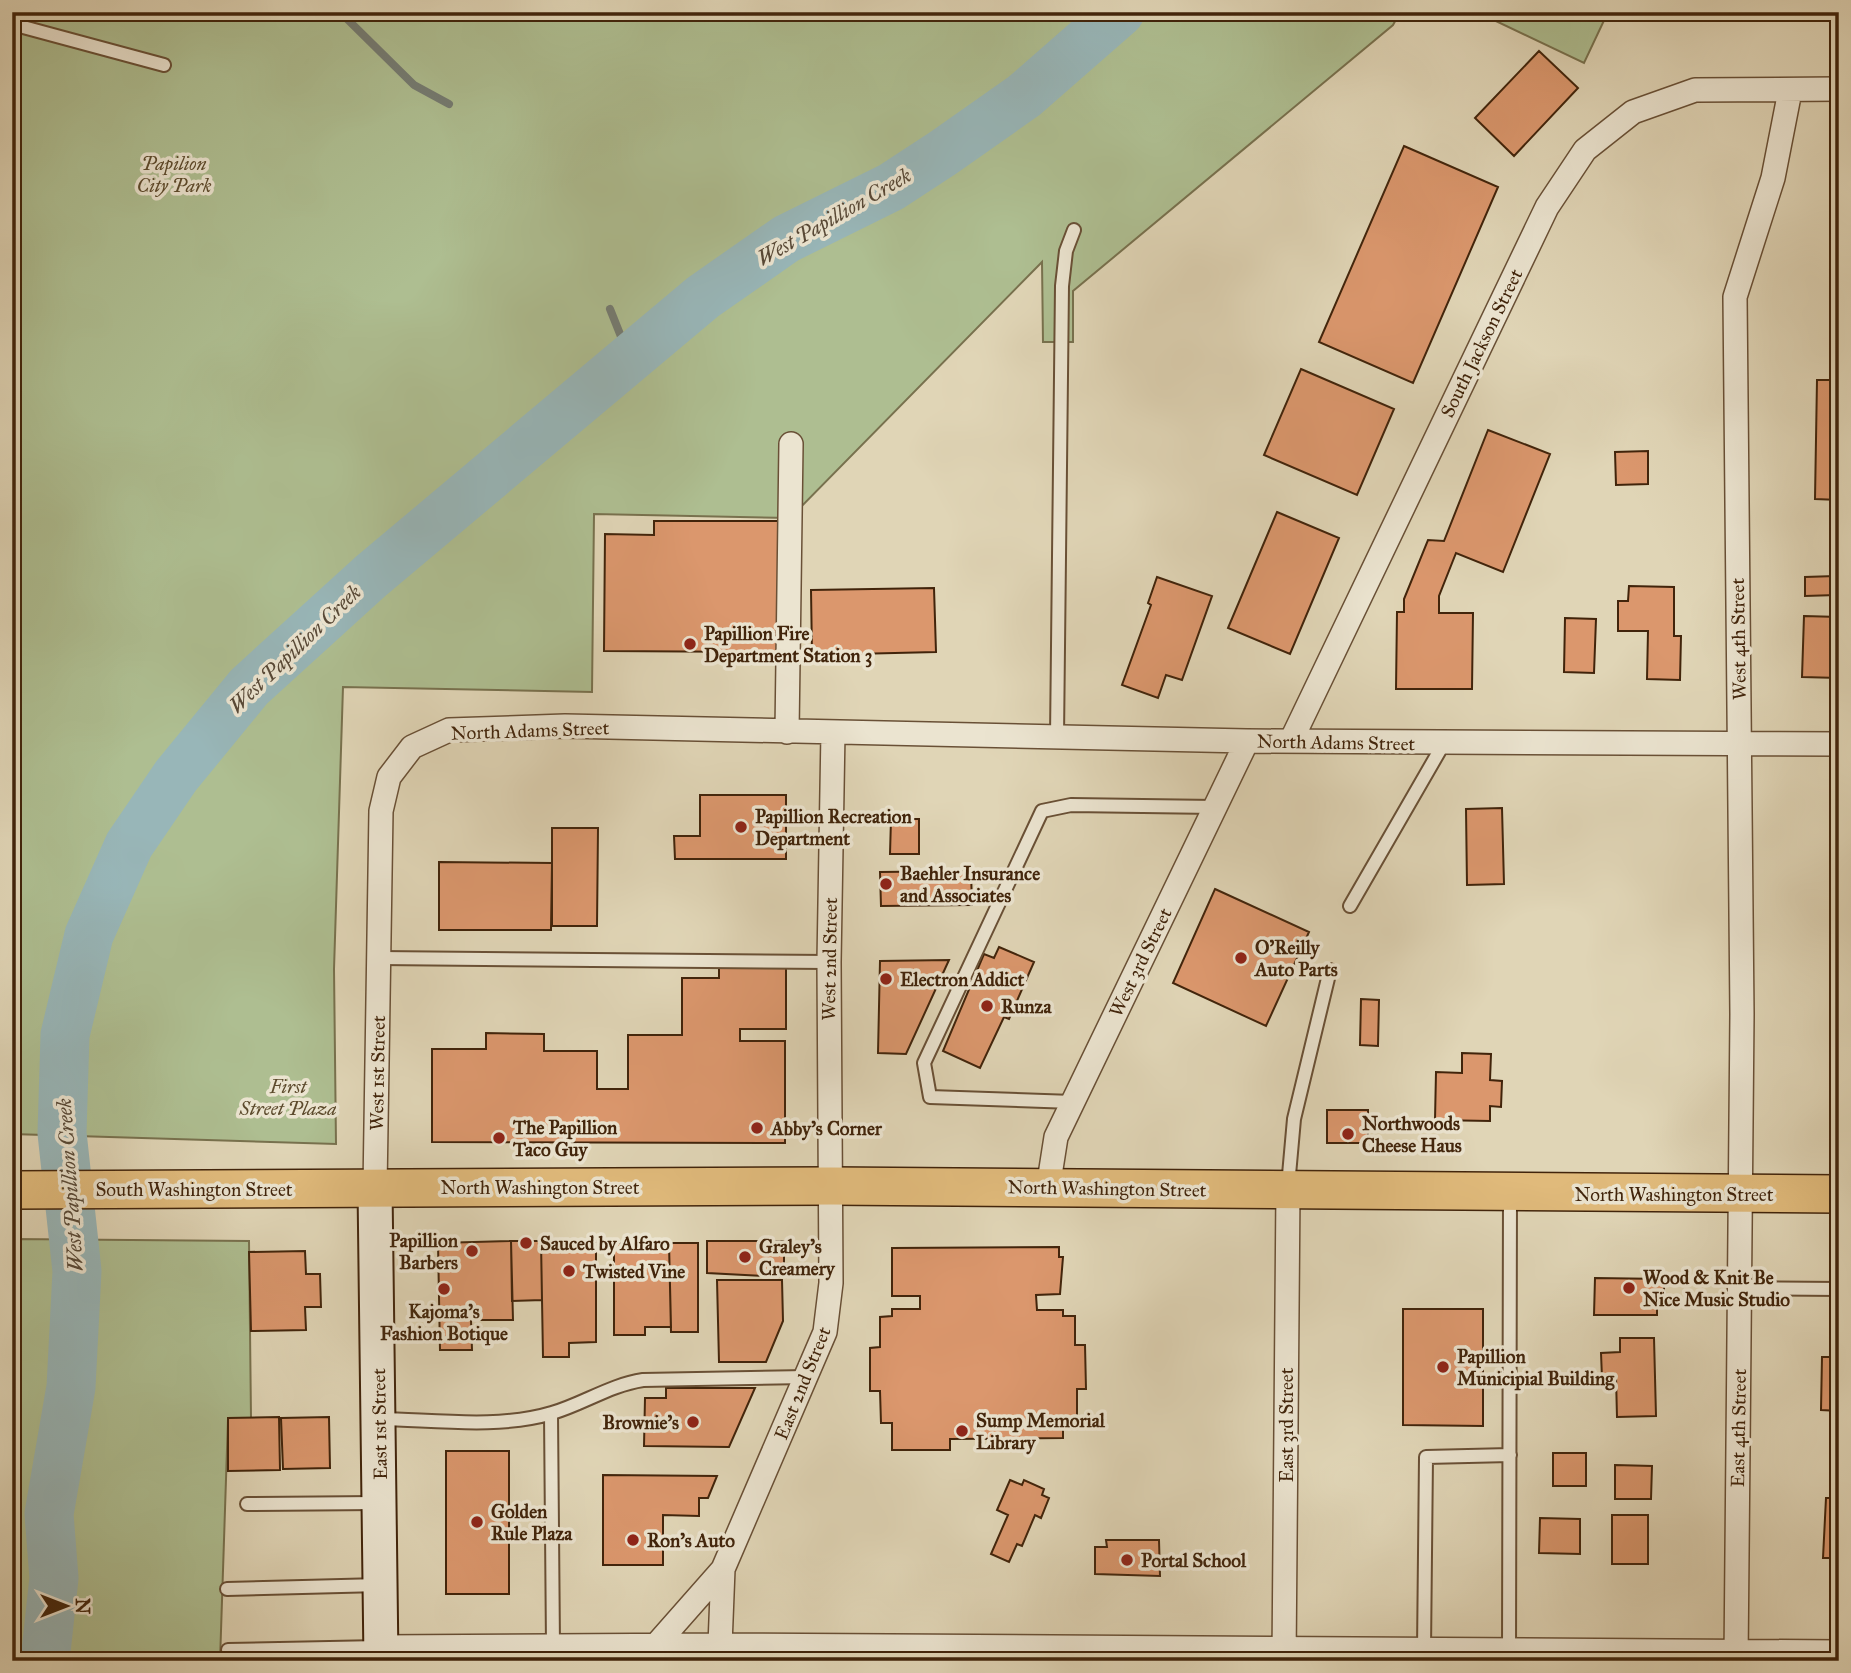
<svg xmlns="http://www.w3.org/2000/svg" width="1851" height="1673" viewBox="0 0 1851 1673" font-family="'IM FELL Great Primer',serif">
<rect width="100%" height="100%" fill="#e0d5b6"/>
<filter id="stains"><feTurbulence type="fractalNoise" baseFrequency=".00286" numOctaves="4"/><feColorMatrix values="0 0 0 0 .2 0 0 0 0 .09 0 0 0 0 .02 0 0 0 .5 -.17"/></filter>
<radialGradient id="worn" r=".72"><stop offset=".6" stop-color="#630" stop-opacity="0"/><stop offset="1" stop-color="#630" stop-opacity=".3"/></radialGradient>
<path fill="#aebe91" stroke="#78714e" stroke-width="2" d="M12,12h1388l-7,13 -320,266v51h-30l-1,-80 -252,256 -196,-4 -2,178 -249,-5 -9,282 2,175 -324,-10z
M1477,12h131l-24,51z
M12,1239l237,2 2,177 -23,1 -8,242h-208z"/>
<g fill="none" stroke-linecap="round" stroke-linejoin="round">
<path stroke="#757c73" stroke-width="8" d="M340,12l74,73 35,19
M610,309l20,50"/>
<path stroke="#98b6b8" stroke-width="49" d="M45,1661l9,-83 -5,-64 22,-127 6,-116 -15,-138 3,-98 24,-100 40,-90 47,-69 73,-89 122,-111 332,-279 83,-58 105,-52 52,-34 81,-57 96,-84"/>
</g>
<path fill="#db976d" stroke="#41240b" stroke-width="2" d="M1539,51l39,37 -64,68 -39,-38z
M1404,146l94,41 -85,196 -94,-41z
M1831,189h8v80h-9z
M1301,369l93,40 -37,86 -93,-40z
M1817,380h22v120l-24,-1z
M1488,430l62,24 -47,118 -47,-19 -17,43v17h34l-1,76h-76l1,-77h7v-13l24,-59 16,1z
M1648,451v33l-32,1 -1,-33z
M1277,512l62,26 -49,116 -62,-26z
M654,521h127l-1,131 -176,-1 1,-117 49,1z
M1835,576l1,19 -31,1v-19z
M1157,577l55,19 -30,84 -16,-5 -8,23 -36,-13 29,-80 -3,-2z
M1629,586l45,1v49h7l-1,44 -33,-1 1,-48h-30v-30h10z
M934,588l2,64 -124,3 -1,-65z
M1804,616l35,1v61l-37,-1z
M1565,618l31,1 -2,54 -30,-1z
M700,795h86v64h-111l-1,-23h26z
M1502,808l2,76 -37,1 -1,-76z
M891,819h28v35h-29z
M552,828h46l-1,98h-45z
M439,862l113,1 -1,67h-112z
M971,871l1,34 -91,1 -1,-34z
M1215,889l94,43 -43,94 -93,-43z
M999,947l35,15 -25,57 -5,-2 -24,51 -37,-17 41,-97 10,4z
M949,960l-43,94 -28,-1 2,-92z
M719,967l67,1v61h-46v12h45v102l-353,-1v-93h54v-16l58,1v17h53v38h31v-54h54v-57h37z
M1836,995h3v129h-2z
M1361,999l18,1 -1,46 -18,-1z
M1462,1053l29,1 -1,26 12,1 -1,26 -11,-1v15l-55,-1 1,-48 26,1z
M1327,1110h41v33h-41z
M596,1240v102l-27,1v14h-26l-2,-116z
M511,1241l2,79h-42l1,30h-32l-2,-107z
M511,1241h30l1,59 -30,1z
M707,1241h77v36l-77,-4z
M614,1243h55l2,84h-26v8h-31z
M669,1243h29v89h-27z
M1059,1247v10h4l-3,37 -24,1 1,15h26v6h12v29h10l1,44h-9v30h-14v19l-113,1v11h-58v-27h-11l-1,-32h-10v-43l10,-1v-30l12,-1v-7h28v-13h-28v-48z
M305,1251l1,23h14l1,33h-16l1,23 -55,1 -2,-79z
M1595,1278l69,1v18h-7v18h-63z
M717,1280h65l1,41 -17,41h-47z
M1403,1309h80v117l-80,-1z
M1620,1338h34l2,78 -39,1 -1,-40 -14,1 -1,-25 19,-1z
M1822,1357h17v54l-18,-1z
M666,1388h89l-26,59 -85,-1 1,-48h21z
M279,1417l1,53 -52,1v-53z
M329,1417l1,51 -47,1 -2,-51z
M446,1451h63v143h-63z
M1553,1453h33v33h-33z
M1615,1465l37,1 -1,33h-36z
M603,1475l114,1 -9,22h-9v18l-36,-1v50h-60z
M1010,1480l12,5 2,-5 20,9 -2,6 7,3 -8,20 -6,-3 -13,31 -5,-2 -8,18 -18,-8 17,-39 -11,-5z
M1826,1498h13v60h-16z
M1612,1515h36v49h-36z
M1540,1518l40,1v35l-41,-1z
M1106,1540h53l1,36 -65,-2v-27h12z"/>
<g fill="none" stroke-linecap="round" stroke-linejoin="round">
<g stroke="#695036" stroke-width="16">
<path id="service" d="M1838,12l1,16
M12,24l152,41
M1057,737l5,-451 4,-35 8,-21
M1350,906l94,-163
M379,958l450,4
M1073,1102l-143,-5 -6,-34 118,-252 29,-6 144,2
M1288,1186l6,-67 36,-149
M1739,1288l100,1
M551,1414l2,232
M381,1419c54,1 118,10 171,-6 31,-9 58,-28 91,-33l164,-3
M247,1504l130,-1
M227,1589l153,-4
M228,1650l152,-3
M1424,1650l2,-193 84,-2
M1509,1653l1,-457"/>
</g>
<g stroke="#695036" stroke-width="26">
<path id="minor" d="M787,732l4,-288
M1291,741l256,-534 38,-57 48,-38 62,-22 144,-1
M375,1188l6,-377 8,-34 23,-30 37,-17 116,-4 682,15 592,3
M1048,1188l8,-51 191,-396
M656,1645l67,-76 102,-237 6,-49 -2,-321 4,-230
M720,1645l3,-76
M380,1647l340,-2 1119,7
M1284,1661l4,-471
M1736,1661l6,-647 -7,-717 38,-119 17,-87"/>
</g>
<g stroke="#41240b" stroke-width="37">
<path id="secondary" d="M375,1188l6,473"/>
</g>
<g stroke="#41240b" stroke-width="40">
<path id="primary" d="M12,1190l819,-4 1008,8"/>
</g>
<use href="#service" stroke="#ebe4d0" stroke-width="12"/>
<use href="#minor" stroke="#ebe4d0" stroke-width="23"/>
<use href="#secondary" stroke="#ebe4d0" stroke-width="33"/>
<use href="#primary" stroke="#e0ba7b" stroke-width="37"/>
</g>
<g fill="#8f2418" stroke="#ebe4d0" stroke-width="2.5">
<circle cx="690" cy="644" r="7"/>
<circle cx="741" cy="827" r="7"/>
<circle cx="886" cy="884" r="7"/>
<circle cx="1241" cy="958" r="7"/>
<circle cx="886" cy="979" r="7"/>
<circle cx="987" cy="1006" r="7"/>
<circle cx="757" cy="1128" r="7"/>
<circle cx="1348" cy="1134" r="7"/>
<circle cx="499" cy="1138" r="7"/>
<circle cx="526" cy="1243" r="7"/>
<circle cx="472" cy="1251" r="7"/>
<circle cx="745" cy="1257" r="7"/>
<circle cx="569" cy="1271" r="7"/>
<circle cx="1629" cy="1288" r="7"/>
<circle cx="444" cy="1289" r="7"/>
<circle cx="1443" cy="1367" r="7"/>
<circle cx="693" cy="1422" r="7"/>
<circle cx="962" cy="1431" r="7"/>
<circle cx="477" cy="1522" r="7"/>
<circle cx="633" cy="1540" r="7"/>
<circle cx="1127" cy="1560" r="7"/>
</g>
<g text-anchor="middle" stroke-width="7" stroke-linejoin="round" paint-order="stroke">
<g font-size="19" font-style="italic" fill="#5c4a2c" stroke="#ebe4d0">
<text x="174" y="170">Papilion<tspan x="174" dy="22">City Park</tspan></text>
<text x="288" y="1093">First<tspan x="288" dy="22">Street Plaza</tspan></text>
</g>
<g font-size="19" fill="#41240b" stroke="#ebe4d0">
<text transform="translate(1481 343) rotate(-64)" y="7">South Jackson Street</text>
<text transform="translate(1738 639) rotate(-91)" y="7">West 4th Street</text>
<text transform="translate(530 730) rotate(-2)" y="7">North Adams Street</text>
<text transform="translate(1336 742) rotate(1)" y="7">North Adams Street</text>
<text transform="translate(829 959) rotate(-89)" y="7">West 2nd Street</text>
<text transform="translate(1140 962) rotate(-64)" y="7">West 3rd Street</text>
<text transform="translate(377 1073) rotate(-89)" y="7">West 1st Street</text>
<text x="540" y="1194">North Washington Street</text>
<text transform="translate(1107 1188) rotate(1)" y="7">North Washington Street</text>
<text x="194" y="1196">South Washington Street</text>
<text x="1674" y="1201">North Washington Street</text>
<text transform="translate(802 1383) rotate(-68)" y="7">East 2nd Street</text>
<text transform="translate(379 1424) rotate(-91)" y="7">East 1st Street</text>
<text transform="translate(1286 1425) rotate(-90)" y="7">East 3rd Street</text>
<text transform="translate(1738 1428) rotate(-89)" y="7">East 4th Street</text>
</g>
<g font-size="19" font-weight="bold" fill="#41240b" stroke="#ebe4d0" text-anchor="start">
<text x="704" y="640">Papillion Fire<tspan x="704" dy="22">Department Station 3</tspan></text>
<text x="755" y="823">Papillion Recreation<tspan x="755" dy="22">Department</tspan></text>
<text x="900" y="880">Baehler Insurance<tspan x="900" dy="22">and Associates</tspan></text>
<text x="1255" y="954">O'Reilly<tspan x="1255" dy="22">Auto Parts</tspan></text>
<text x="900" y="986">Electron Addict</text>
<text x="1001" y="1013">Runza</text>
<text x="1362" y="1130">Northwoods<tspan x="1362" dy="22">Cheese Haus</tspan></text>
<text x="513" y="1134">The Papillion<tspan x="513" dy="22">Taco Guy</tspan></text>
<text x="771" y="1135">Abby's Corner</text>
<text x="458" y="1247" text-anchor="end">Papillion<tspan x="458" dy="22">Barbers</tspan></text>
<text x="540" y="1250">Sauced by Alfaro</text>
<text x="759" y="1253">Graley's<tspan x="759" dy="22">Creamery</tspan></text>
<text x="583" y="1278">Twisted Vine</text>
<text x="1643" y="1284">Wood &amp; Knit Be<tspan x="1643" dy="22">Nice Music Studio</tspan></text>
<text x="444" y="1318" text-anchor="middle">Kajoma's<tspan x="444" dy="22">Fashion Botique</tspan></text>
<text x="1457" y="1363">Papillion<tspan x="1457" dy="22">Municipial Building</tspan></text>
<text x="976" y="1427">Sump Memorial<tspan x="976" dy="22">Library</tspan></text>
<text x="679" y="1429" text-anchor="end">Brownie's</text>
<text x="491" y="1518">Golden<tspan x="491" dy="22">Rule Plaza</tspan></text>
<text x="647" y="1547">Ron's Auto</text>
<text x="1141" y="1567">Portal School</text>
</g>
<g font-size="21" font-style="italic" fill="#574836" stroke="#ebe4d0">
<text transform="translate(834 217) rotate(-30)" y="7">West Papillion Creek</text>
<text transform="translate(295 649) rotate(-44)" y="7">West Papillion Creek</text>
<text transform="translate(70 1185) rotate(-94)" y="7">West Papillion Creek</text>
</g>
</g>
<rect width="1851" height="1673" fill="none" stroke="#e0d5b6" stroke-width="42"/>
<rect x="14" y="14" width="1823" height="1645" fill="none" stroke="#41240b" stroke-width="3.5"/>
<rect x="21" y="21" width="1809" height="1631" fill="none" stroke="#41240b" stroke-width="2"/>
<g transform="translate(66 1606) rotate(90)" stroke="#ebe4d0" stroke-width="5" paint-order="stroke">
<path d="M0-5L12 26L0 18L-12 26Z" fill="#41240b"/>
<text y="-10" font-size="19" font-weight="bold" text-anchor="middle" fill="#41240b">N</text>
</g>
<rect width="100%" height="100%" filter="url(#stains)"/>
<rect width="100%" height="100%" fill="url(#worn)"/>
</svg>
